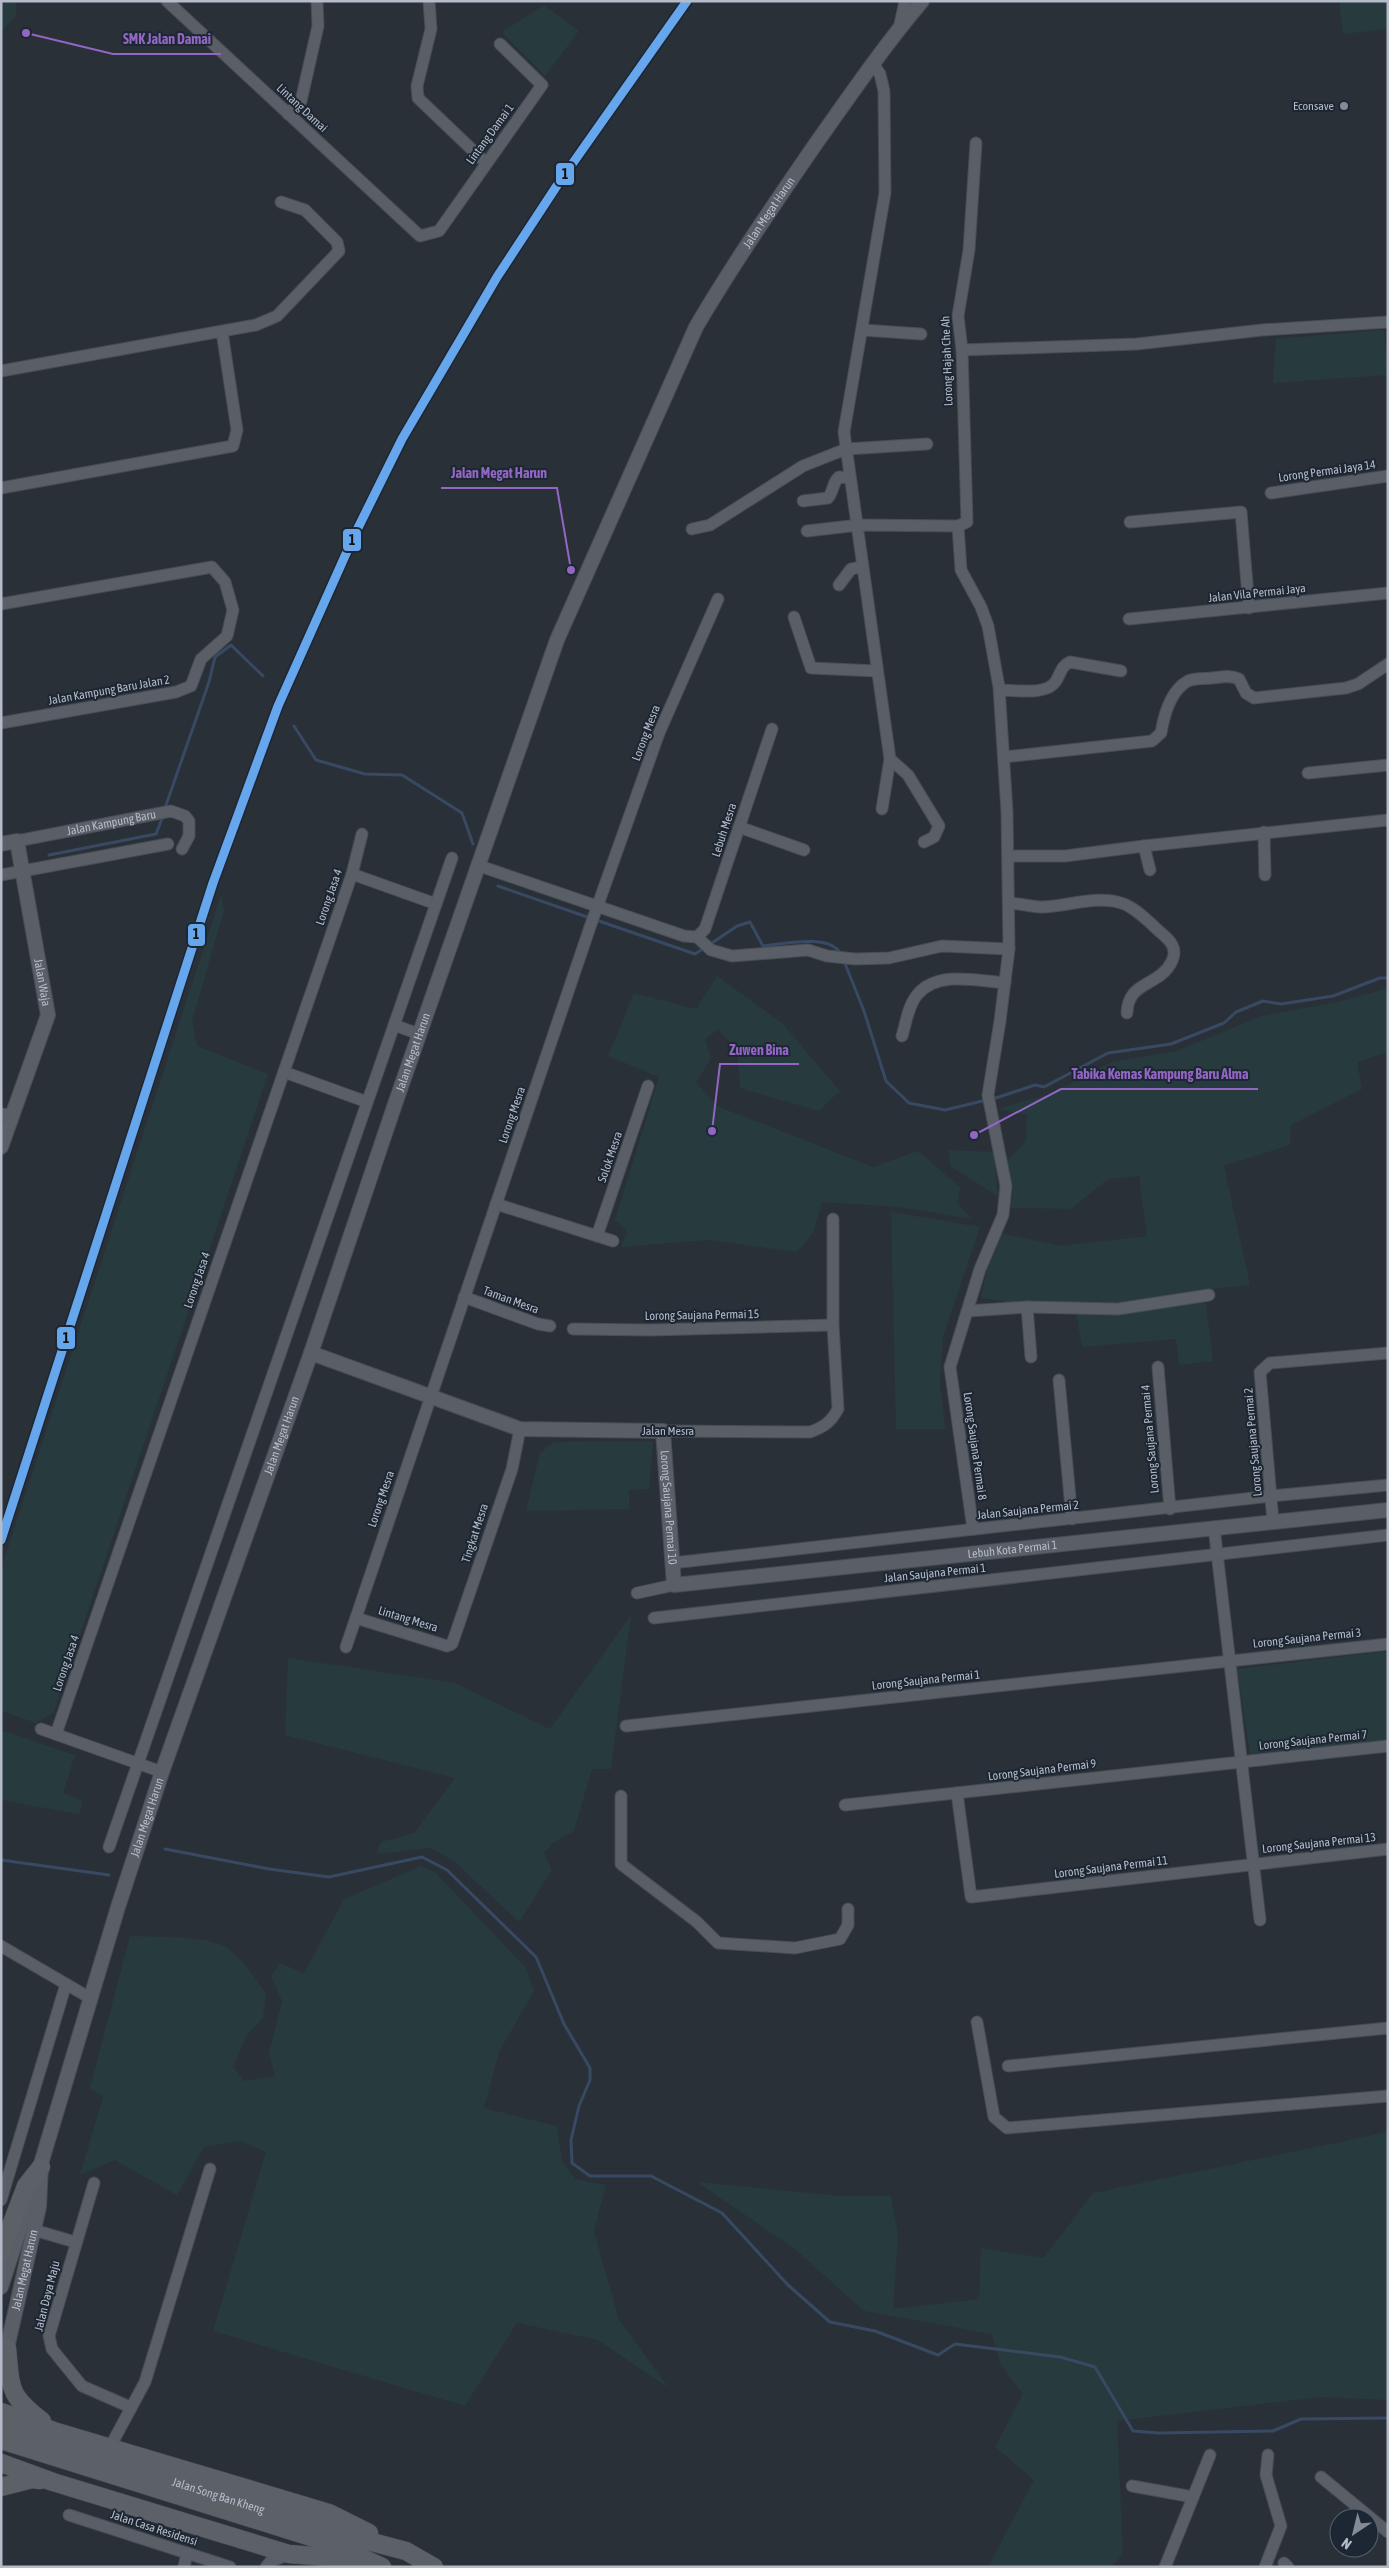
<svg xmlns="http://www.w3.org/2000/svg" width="1389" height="2568" viewBox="0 0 1389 2568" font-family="'Asap Condensed',sans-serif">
<rect width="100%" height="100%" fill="#2a3038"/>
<path fill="#273a3e" d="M1,1h15v15l-15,16z
M1339,1h49v28l-45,5z
M544,5l35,26 -34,45 -43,-44z
M1384,330l4,45 -115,8 3,-44z
M221,895l3,15 -32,111 5,25 71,28 -214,638 -18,11 -35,-12v-142z
M717,976l66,48 57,67 -21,20 -79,-23 -3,-39 -19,-19 -13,9 6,20 -15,23 21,24 156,61 45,-16 42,36 -3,16 15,16 -74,-12 -76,-5 -9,31 -16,19 -89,-12 -87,7 6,-16 -12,-11 44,-143 -51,-21 26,-63 62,16z
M1388,988v64l-31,10 5,27 -71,36 -1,20 -66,21 26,119 -37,4 -8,8 8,64 -34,4 -3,-26 -94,8 -6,-34 -95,-15 8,-37 12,-28 60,13 86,-10 -8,-60 -31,3 -37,30 -61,-1 3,-14 -6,-33 19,-20 1,-26 -29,-6 52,-15 62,-32 65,-11 84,-35 77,-14z
M948,1150l46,2 4,44 -47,-29z
M891,1212l89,15 -37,110 -3,47 5,45h-49z
M653,1441l-4,48 -20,1v19l-103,2 14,-58 14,-11z
M631,1615l-20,154h-19l-18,62 -21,12 -9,10 8,17 -33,52 -65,-61 -24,-13 -54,6 5,-12 33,-9 41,-55 -170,-43 3,-77 167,25 95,46z
M1388,1651v89l-138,14 -13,-85z
M1,1730l74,25 -12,38 20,8 -4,13 -78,-14z
M421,1866l14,6 91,96 8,23 -35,61 -15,56 73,18 5,35 13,18 31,6 -12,46 25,89 50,68 -71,-48 -81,-17 -52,83 -252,-75 53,-179 -26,-11 -36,6 -27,48 -62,-35 -35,15 23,-78 -13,-9 40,-152c22,1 79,0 96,11 17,12 28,30 40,47l-3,24 -16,17 -14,32 11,14 31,-5 -6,-23 13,-52 -11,-25 9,-13 24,10 40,-74z
M1388,2132v268l-66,-3 -205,24 6,133 -11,13h-124l46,-87 -39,-33 28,-53 -22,-29 -9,-31 -128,-23 -69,-62 -98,-67 143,14h51l7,39 -5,74 86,-10 2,-51 63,10 49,-65z"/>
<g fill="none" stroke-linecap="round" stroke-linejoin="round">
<path stroke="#384963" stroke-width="3" d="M294,726l22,34 49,14 37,1 60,38 11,31
M166,805l43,-123 6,-25 16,-12 32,31
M49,855l107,-21 7,-18
M498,886l92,32
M596,920l99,34 9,-6
M709,945l28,-19 13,-4 13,24c20,-2 69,-13 78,9
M844,961l20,50 22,70 23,22 36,7 54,-13 36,-12 9,2 64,-34 63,-9 53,-21 12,-11 27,-11 18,3 52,-8 47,-18h8
M165,1849l104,20 60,8 93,-20 25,13 89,87 28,67 26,44v12l-11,26 -8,34 1,23 18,13h61l71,37 66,72 42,37 45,9 63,24 17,-11 105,13 35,10 38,64 26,2 114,-2 28,-12 87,-1
M1,1860l108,15"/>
<g stroke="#484c53" stroke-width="13">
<g id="minor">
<path d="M167,1l253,235 19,-5 103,-146 -42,-41"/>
<path d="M429,1l2,28 -14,57 1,12 68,65"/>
<path d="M899,29l6,-28"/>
<path d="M873,64l7,10 4,17 1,102 -41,239 46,327 18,16 31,51 -5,11 -10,5"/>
<path d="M288,114l13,-13 17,-75 -1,-25"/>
<path d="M863,330l58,4"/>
<path d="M962,350l175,-6 125,-14 126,-8"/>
<path d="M1,371l255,-46 21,-9 62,-65 -2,-9 -32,-32 -24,-8"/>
<path d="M1,488l232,-42 4,-16 -15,-98"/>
<path d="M1271,493l117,-17"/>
<path d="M803,501l25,-3c6,-7 4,-15 11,-21l11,1"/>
<path d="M1130,522l111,-10 8,96"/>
<path d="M958,526l3,44 20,37 7,19 11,61 8,125 2,137 -9,72 -12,74 18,91 -3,29 -23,54 -30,98 23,162"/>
<path d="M692,529l18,-4 93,-59 43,-17 81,-5"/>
<path d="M807,531l52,-6 99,1 9,-4 -5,-172 -4,-34 11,-66 7,-107"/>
<path d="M839,585l12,-16 10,-2"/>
<path d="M1,604l211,-37 13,15 8,28 -6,26 -26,23 -10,27 -15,6 -175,31"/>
<path d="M794,617l17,51 66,3"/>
<path d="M1129,619l259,-26"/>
<path d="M1000,690c16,0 47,6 56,-9 5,-8 5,-15 14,-19l51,9"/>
<path d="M1004,757l148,-16 9,-8c3,-18 10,-43 27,-52 7,-3 17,-2 24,-3 10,-1 18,-3 27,1l7,14 8,5 92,-10 12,-4 30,-20"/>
<path d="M1308,773l80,-8"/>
<path d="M882,809l8,-50"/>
<path d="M739,827l65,23"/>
<path d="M1264,832l1,43"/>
<path id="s1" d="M17,841l154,-30 14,5 4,5v15l-7,13"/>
<path d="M1144,846l244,-26"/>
<path d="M1008,856h57l79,-10 6,24"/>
<path d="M477,865l207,71 13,1"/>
<path d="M352,874l84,30"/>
<path d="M1,875l167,-31"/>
<path d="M1010,903c10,1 20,3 30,4 26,0 59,-13 84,-3 13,5 26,19 36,28 10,8 18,16 12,29 -12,26 -44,19 -45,52"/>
<path d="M697,937l14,13 21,6 76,-6 19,6 28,3 34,-1 53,-12 67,3"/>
<path d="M697,937l8,-8 67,-200"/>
<path d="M394,1025l25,9"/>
<path d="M902,1036c4,-13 6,-30 15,-41 20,-25 61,-14 88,-12"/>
<path d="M284,1072l83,30"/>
<path d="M1,1114l11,1"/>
<path d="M496,1204l117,37"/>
<path d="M597,1236l51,-150"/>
<path d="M464,1297l74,27 12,2"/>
<path d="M1027,1307l91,2 91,-14"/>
<path d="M968,1311l59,-4 4,50"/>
<path d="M573,1329l78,1 182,-5"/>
<path d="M1158,1367l12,142"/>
<path d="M1059,1380l13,139"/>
<path d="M663,1431l147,1c14,-5 21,-10 28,-23l-5,-84v-106"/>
<path d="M1273,1521l-13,-149 10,-9 118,-10"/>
<path d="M1214,1527l46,393"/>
<path d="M672,1563l599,-67 117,-11"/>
<path d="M637,1593l37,-8"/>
<path d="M356,1618l91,28 5,-2 60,-175 8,-40"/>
<path d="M654,1618l734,-83"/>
<path d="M346,1647l244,-720 69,-194 59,-134"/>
<path d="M626,1726l762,-82"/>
<path d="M41,1729l121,43"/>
<path d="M56,1734l296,-860 10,-40"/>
<path d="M957,1793l14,104 417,-48"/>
<path d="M621,1796v68l76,58 21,21 77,5 45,-9 8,-14v-16"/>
<path d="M845,1805l543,-59"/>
<path d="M109,1847l343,-989"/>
<path d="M1,1946l89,52"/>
<path d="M977,2022l17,95 13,11 381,-32"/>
<path d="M1008,2066l380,-38"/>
<path d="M94,2183l-45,153 3,13 30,37 48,21"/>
<path d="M1,2200l65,-216"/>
<path d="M34,2230l41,12"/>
<path d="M110,2447l35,-65 65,-213"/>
<path d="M1321,2477l67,55"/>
<path d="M1132,2486l61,11"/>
<path d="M69,2515l161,52"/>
<path d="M1284,2563l4,4"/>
<path d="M184,2567l3,-14"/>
<path d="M266,2567l4,-5 19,-8"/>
<path d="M1165,2567l45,-112"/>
<path d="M1265,2567l16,-41 -15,-51 2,-20"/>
</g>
</g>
<g stroke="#484c53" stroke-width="16">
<g id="tertiary">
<path id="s2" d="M1,844l16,-3 31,174 -47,132"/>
<path id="s3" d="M311,1353l209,76 143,2 11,154 714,-75"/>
<path id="s4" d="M37,2177l81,-270 44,-135 149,-419 84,-249 162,-464 139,-313c37,-63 79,-124 121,-185 34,-48 67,-96 105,-141"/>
<path d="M1,2287l29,-90"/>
<path id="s5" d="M5,2357l34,-150 2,-40"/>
</g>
</g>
<g stroke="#484c55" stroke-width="19">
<g id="primary">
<path d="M1,2252l25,-66 15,-19"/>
<path d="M7,2348c4,41 1,47 35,73"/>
<path d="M1,2412l53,19 275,82 40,20"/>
<path id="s6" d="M1,2427l325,103 80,21 28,16"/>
<path d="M1,2440l326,102 55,25"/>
<path d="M1,2463l52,19 236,72 65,5"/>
<path d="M1,2487l31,-8 8,1"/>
</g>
</g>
<use href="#minor" stroke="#5a5e66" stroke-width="11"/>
<use href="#tertiary" stroke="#5a5e66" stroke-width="14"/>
<use href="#primary" stroke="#5c6168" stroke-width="18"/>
<g stroke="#1d2633" stroke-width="12">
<path id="rail-1" d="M1,1540l212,-657 65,-177 75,-168 49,-99 95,-162 59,-90 131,-186"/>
</g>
<use href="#rail-1" stroke="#66a6ed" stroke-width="9"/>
</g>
<circle fill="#848b96" stroke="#1d2633" stroke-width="2" cx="1344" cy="106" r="5"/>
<g text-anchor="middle" stroke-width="4" stroke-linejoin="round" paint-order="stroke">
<g font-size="12" fill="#b4bcc9" stroke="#1d2633" text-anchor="end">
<text x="1334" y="110">Econsave</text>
</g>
<g font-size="12" fill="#b4bcc9" stroke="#1d2633">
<text transform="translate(302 108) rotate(43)" y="4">Lintang Damai</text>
<text transform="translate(490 134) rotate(-54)" y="4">Lintang Damai 1</text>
<text dy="4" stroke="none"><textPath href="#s4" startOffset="2101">Jalan Megat Harun</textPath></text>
<text transform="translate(947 361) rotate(-92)" y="4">Lorong Hajah Che Ah</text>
<text transform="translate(1327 471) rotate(-8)" y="4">Lorong Permai Jaya 14</text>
<text transform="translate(1257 593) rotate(-6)" y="4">Jalan Vila Permai Jaya</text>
<text transform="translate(109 690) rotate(-10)" y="4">Jalan Kampung Baru Jalan 2</text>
<text transform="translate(646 733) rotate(-69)" y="4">Lorong Mesra</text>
<text dy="4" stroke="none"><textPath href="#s1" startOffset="96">Jalan Kampung Baru</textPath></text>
<text transform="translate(724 830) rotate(-72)" y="4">Lebuh Mesra</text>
<text transform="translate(329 897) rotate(-71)" y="4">Lorong Jasa 4</text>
<text dy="4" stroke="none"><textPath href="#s2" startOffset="160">Jalan Waja</textPath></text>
<text dy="4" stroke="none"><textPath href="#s4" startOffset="1186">Jalan Megat Harun</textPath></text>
<text transform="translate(512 1115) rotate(-71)" y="4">Lorong Mesra</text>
<text transform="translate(610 1157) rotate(-71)" y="4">Solok Mesra</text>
<text transform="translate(197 1280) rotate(-71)" y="4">Lorong Jasa 4</text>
<text transform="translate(511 1300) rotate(20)" y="4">Taman Mesra</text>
<text transform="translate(702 1315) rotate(-1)" y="4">Lorong Saujana Permai 15</text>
<text x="668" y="1435">Jalan Mesra</text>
<text dy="4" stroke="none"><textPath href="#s4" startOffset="781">Jalan Megat Harun</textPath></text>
<text transform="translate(1150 1439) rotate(-95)" y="4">Lorong Saujana Permai 4</text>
<text transform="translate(1253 1442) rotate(-95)" y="4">Lorong Saujana Permai 2</text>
<text transform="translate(975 1446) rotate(82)" y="4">Lorong Saujana Permai 8</text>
<text transform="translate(381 1499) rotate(-71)" y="4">Lorong Mesra</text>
<text dy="4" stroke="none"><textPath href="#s3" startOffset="442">Lorong Saujana Permai 10</textPath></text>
<text transform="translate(1028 1510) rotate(-6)" y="4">Jalan Saujana Permai 2</text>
<text transform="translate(475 1533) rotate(-72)" y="4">Tingkat Mesra</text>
<text dy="4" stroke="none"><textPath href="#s3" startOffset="860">Lebuh Kota Permai 1</textPath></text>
<text transform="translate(935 1573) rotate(-6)" y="4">Jalan Saujana Permai 1</text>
<text transform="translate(408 1619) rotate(17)" y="4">Lintang Mesra</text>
<text transform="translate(1307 1638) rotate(-6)" y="4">Lorong Saujana Permai 3</text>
<text transform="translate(66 1663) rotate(-71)" y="4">Lorong Jasa 4</text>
<text transform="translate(926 1680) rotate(-6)" y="4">Lorong Saujana Permai 1</text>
<text transform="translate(1313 1740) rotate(-6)" y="4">Lorong Saujana Permai 7</text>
<text transform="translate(1042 1770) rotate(-7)" y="4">Lorong Saujana Permai 9</text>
<text dy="4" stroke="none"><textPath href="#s4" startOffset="376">Jalan Megat Harun</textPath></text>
<text transform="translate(1319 1843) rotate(-6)" y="4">Lorong Saujana Permai 13</text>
<text transform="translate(1111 1867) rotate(-7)" y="4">Lorong Saujana Permai 11</text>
<text dy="4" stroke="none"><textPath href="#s5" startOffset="89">Jalan Megat Harun</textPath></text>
<text transform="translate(47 2296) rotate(-76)" y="4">Jalan Daya Maju</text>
<text dy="4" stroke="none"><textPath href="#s6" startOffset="228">Jalan Song Ban Kheng</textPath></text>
<text transform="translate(154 2528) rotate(18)" y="4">Jalan Casa Residensi</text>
</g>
</g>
<path fill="none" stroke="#9266c3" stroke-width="2" d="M26 33L113 54H221M571 570L557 488H441M712 1131L720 1064H799M974 1135L1061 1089H1258"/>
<g fill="#9266c3" stroke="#1d2633" stroke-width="2">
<circle cx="26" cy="33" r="5"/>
<circle cx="571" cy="570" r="5"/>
<circle cx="712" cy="1131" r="5"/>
<circle cx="974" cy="1135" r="5"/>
</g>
<g font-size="14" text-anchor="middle" font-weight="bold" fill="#9266c3" stroke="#1d2633" stroke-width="4" stroke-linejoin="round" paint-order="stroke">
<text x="167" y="44">SMK Jalan Damai</text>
<text x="499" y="478">Jalan Megat Harun</text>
<text x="759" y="1055">Zuwen Bina</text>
<text x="1160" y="1079">Tabika Kemas Kampung Baru Alma</text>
</g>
<g stroke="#1d2633" stroke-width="2">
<rect x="555" y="162" width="20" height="24" rx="5" fill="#66a6ed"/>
<rect x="342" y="528" width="20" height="24" rx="5" fill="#66a6ed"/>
<rect x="187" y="923" width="19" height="24" rx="5" fill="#66a6ed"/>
<rect x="56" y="1326" width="20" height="24" rx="5" fill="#66a6ed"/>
</g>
<g font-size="14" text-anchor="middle" font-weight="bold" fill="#111">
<text x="565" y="179">1</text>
<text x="352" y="545">1</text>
<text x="196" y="939">1</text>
<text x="66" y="1343">1</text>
</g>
<rect width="1389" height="2568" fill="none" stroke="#b4bcc9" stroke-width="5"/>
<g transform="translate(1354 2533) rotate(215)"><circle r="24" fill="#1d2633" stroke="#59626f"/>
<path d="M0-4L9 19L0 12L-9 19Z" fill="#848b96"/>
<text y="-8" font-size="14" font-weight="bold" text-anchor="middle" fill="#b4bcc9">N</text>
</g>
</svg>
